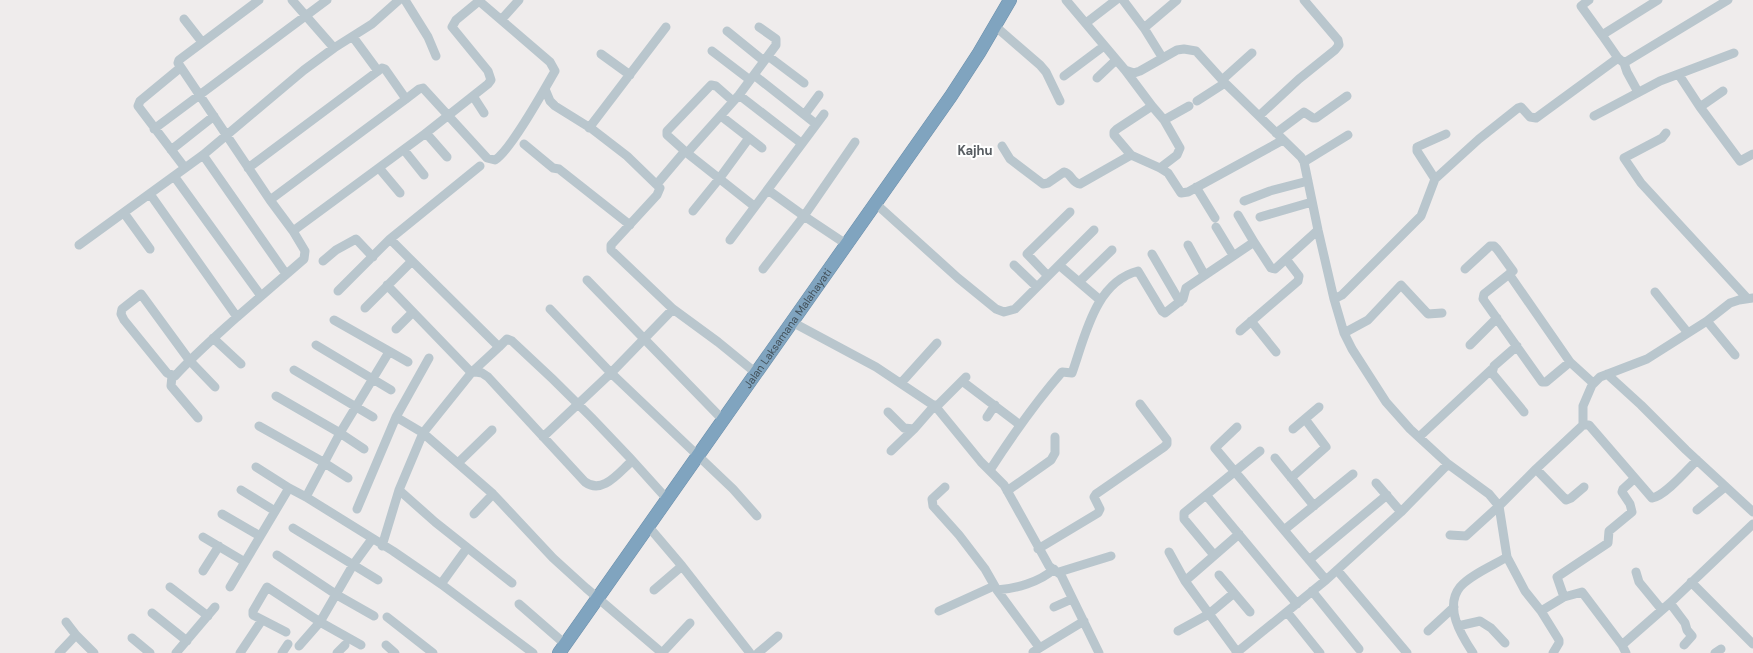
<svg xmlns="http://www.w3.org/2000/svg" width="1753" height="653" viewBox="0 0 1753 653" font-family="'DM Sans',sans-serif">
<rect width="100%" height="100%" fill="#efecec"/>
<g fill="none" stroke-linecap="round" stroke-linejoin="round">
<g stroke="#6b8fab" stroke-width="14">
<g id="highway">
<path id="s1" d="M559,653l392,-557 28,-43 31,-53"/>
</g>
</g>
<path stroke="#b9c6cd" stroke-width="9" d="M259,0l-80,60 -1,3 92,137 23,31 133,-98 62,-49 3,-4 -3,-9 -36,-44 4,-7 23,-19
M292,0l42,48
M405,0l23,37 8,19
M1066,0l59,70 27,36
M1123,0l21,28 18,29
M1589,0l-8,6 21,29 56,-35
M184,19l18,23
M501,20l18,-20
M1086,23l30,-23
M995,26l45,39 6,7 14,29
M1144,28l33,-28
M727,31l37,30
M1602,35l16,23 6,5 3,9 11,20
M353,37l25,34 4,-3 3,1 21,30 13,-10 4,-1 64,70 8,2c16,-10 49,-70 60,-89l-5,-9 -72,-62
M712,51l38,29
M601,54l29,21
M768,56l36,27
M1624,63l104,-63
M180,68l-40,33 -2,5 47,62
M1125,70l9,3 6,-2 37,-21 7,-1 12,2 29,32 76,74 3,5 14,68 16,69 10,34 8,16 34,53 24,27 38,35 41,30 10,12 -33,30 -16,-1
M754,75l62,49
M1679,75l21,32 40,54 13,-7
M1064,76l40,-30
M1097,78l19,-18
M1222,80l30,-27
M545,89l5,12 5,5 37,23 35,27 33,32 -3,7 -46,50v5l62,59 45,33 38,31
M739,95l62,48
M473,96l11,17
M733,101l-17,-15 -5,-1 -44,46v4l20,18 67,53
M1197,101l28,-18
M1700,107l23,-16
M805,114l14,-19
M721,116l41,32
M1259,116l40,-37 36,-29 4,-5 -1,-5 -34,-40
M1594,116l66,-35 74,-28
M1164,120l25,-14
M589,128l77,-101
M154,129l173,-129
M426,133l21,24
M1276,133l28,-21 9,6h3l31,-22
M1666,133l-4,5 -38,20 17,25 106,115
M524,144l29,24 6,1 71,56
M1002,146l8,13 33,25 5,-1 16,-11c7,1 8,11 16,12l51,-29
M171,150l43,-34
M404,150l20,25
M687,153l52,-58 37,-50v-6l-17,-12
M203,155l83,119
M1304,162l44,-27
M248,168l130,-97
M379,168l21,25
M1160,168l17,-13 3,-7 -16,-28 -12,-14 -35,23 -3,3v3l17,20 29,13 8,5 13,20 7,-1 95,-52
M174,176l87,120
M1435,179l44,-40 39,-31 3,-1 9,10 6,1 82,-60
M657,184l28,-33
M1196,187l19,31
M768,190l36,26 42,28
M150,194l87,123 67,-58 1,-8 -12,-20
M270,200l136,-101
M1244,201l26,-10 38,-10
M875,203l83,75 38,31 8,3 11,-3 79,-79
M693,211l26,-32 30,-41
M124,213l26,36
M1238,215l16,27
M1260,217l52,-15
M1216,227l17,28
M390,239l22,22
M730,240l94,-126
M79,245l124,-90 101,-85 30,-22 38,-24 27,-24
M1188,245l16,29
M1152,254l28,48
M323,261l13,-11 20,-11 17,18
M1014,265l23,22
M1059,265l41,35
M763,269l41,-53 51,-74
M1465,269l25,-23h4l3,3 16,22 -29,23 -1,5 59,83h4l24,-20
M1509,274l61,88 23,21
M1048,276l-21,-22 43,-42
M587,280l136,140
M1079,282l33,-32
M387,285l83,86 12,2 6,4 97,105c18,13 34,-10 47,-21
M338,291l52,-52 90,-73
M1655,292l33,41
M1334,299l8,-4 79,-79 14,-37 -18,-28v-4l29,-13
M365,308l47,-47 87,86 -27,25 -49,61 70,61 60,64 33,30 76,65
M550,309l61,64 122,116 24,27
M334,320l74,42
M1251,321l25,31
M1707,321l28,34
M792,322l84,45 60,40 45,55 23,23 45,81 12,9 38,78
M396,329l17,-17
M1240,331l58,-50 1,-5 -13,-17
M1344,333l24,-13 33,-35 27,29 14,-1
M213,338l28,26
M316,345l75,45
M1470,345l27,-27
M1517,346l-23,20 -2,7 32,39
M499,347l8,-8 5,2c55,50 106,102 155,158
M294,370l79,47
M1607,374l34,31 45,45 67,62
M172,376l-1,10 27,32
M962,381l58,44
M901,383l36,-40
M215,387l-25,-26 -49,-67 -19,15 -1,5 3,6 43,53 8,3c19,-21 41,-40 62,-59
M276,396l64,37 24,16
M936,407l30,-30
M888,412l16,16 10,1
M987,417l8,-12
M1583,425h6l63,73c13,-2 35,-28 45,-38
M259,426l64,36 25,16
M1237,427l-22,21 111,132
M1293,429l26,-22
M543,437l68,-64 62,-64
M1419,437l73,-68
M891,451l23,-22 21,-24
M1275,458l39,48
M458,463l34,-33
M256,467l33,21
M1536,469l30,31 5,-2 13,-11
M990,470c22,-34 45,-67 72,-98l10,1c13,-36 23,-91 66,-102l24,40 3,2 18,-14 3,-11 68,-46 17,26 4,1 43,-39
M1291,478l35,-31 -21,-28
M1376,483l25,29
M945,487l-13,12 1,7 26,29 26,34 12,21 42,57
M241,490l34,21
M399,490l36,32 77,61
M1007,491l44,-31 4,-7v-16
M1206,495l91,109
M306,497l87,54 48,33 92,69
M357,509l39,-92
M1697,510l28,-23
M222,514l38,22
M474,514l19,-20
M648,526l34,40 -28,24
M293,528l85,52
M1284,530l69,-56
M203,537l42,25
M382,546l17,-56 24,-57 -27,-16 33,-59
M1038,549l60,-36 2,-4 -6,-12 2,-3 68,-47 3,-3v-4l-27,-36
M1169,552l16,29 52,71
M277,555l60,40 37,21
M1214,555l-30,-36v-6l76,-62
M1507,557l18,34 16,20 18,29v3l-6,10
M1309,560l78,-65
M682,566l68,87
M1337,570l70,83
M203,571l16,-25
M1059,572l52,-16
M1636,572l3,10 23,28
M1219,575l31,37
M1185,581l54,-47
M1691,582l62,62
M441,584l26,-36
M170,587l38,29
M230,587l59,-99 17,9 34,-64 49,-81
M997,590c18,-1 43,-8 57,-21
M1312,591l47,58
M1564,597l-7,-20 51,-34 1,-12 23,-19 -2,-8 -8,-12 1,-3 12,-11
M1670,603l15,20 2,7 5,6 -8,9
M519,604l46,40
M1054,607l18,-8
M939,611l55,-25
M1541,611l23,-14 18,-5 40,53 4,8
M1287,612l33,41
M152,613l35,28
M387,617l46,36
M66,622l10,13 18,18
M1458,626l22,-5 11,7 14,15
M1178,631l31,-17 25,-21
M1428,631l26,-24
M286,632l-33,-17v-4l14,-24 53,35 41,23
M132,638l18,15
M386,645l9,8
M1622,645l48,-42 83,-79
M299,646l21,-24 33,-57 19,-26
M1033,652l51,-31
M59,653l17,-18
M176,653l39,-46
M240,653l20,-30
M282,653l6,-9
M337,653l8,-8
M662,653l28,-30
M758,653l20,-17
M1236,653l90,-73 75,-68 47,-48
M1473,653c-12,-18 -29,-46 -13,-66 10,-12 34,-22 47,-30l-8,-51 37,-37 47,-44v-19l9,-21 8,-8 47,-18 60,-38 23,-18 9,-3 14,-2
M1715,653l6,-4"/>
<use href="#highway" stroke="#80a4bf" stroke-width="13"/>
</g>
<g text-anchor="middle" stroke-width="4" stroke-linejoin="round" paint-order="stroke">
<g font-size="11" fill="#43525b" stroke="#fff">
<text dy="4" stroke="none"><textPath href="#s1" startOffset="397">Jalan Laksamana Malahayati</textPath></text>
</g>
<g font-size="13" font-weight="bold" fill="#585d62" stroke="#fff">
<text x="975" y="155">Kajhu</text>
</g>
</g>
</svg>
